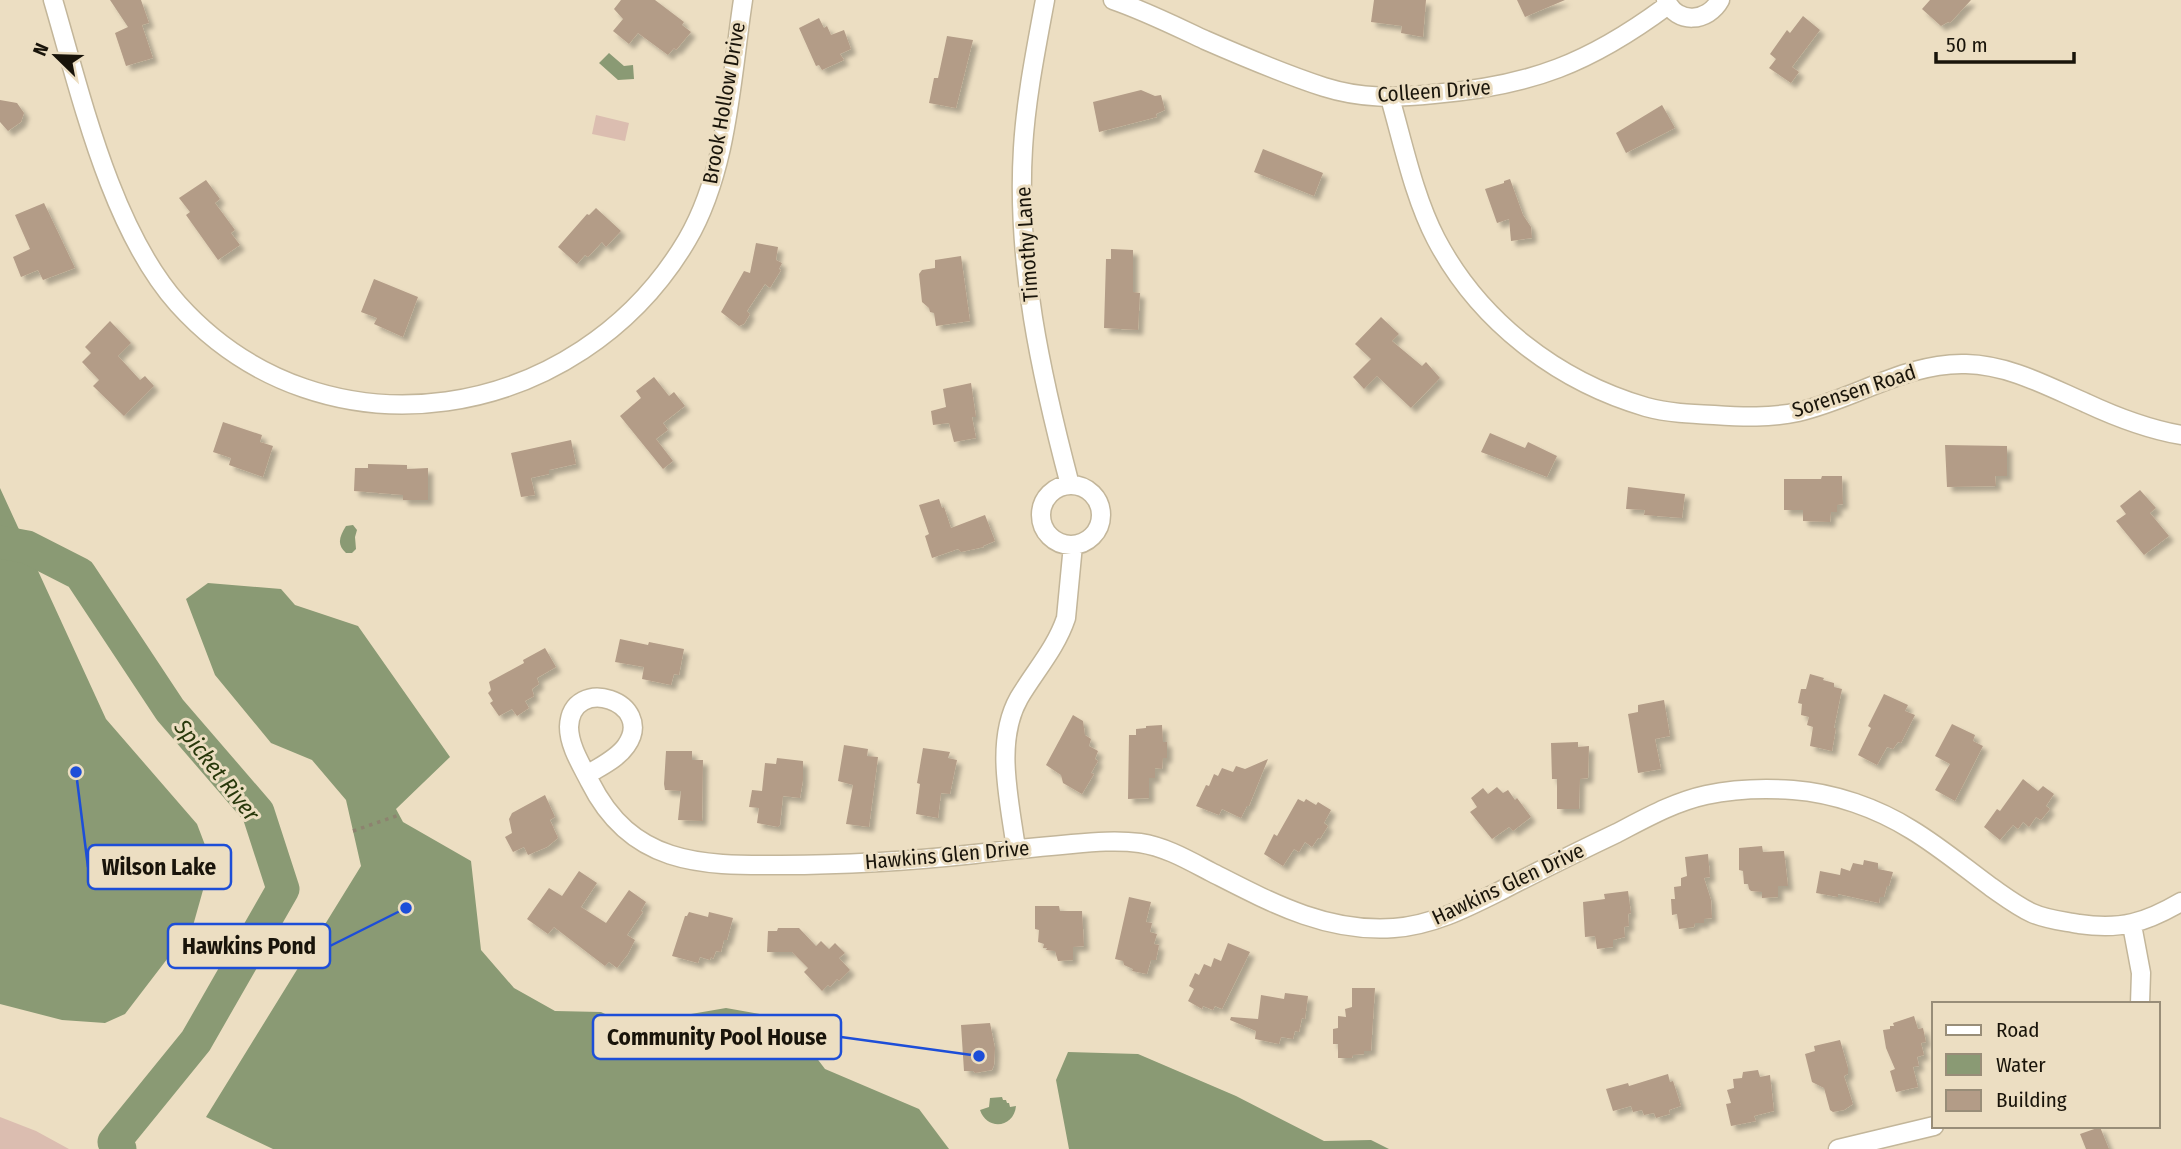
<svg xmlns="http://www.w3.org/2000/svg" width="2181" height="1149" viewBox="0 0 2181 1149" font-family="'Fira Sans Condensed',sans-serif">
<defs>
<filter id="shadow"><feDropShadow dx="5" dy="5" stdDeviation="2" flood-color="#0004"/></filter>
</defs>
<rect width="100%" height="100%" fill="#ecdec2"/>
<path fill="#dbbdb0" d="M596,115l33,8 -4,18 -33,-7z
M0,1117l36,14 33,18h-69z"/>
<path fill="#8a9a74" d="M609,53l15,13 9,-1 1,14 -16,1 -19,-17z
M0,488l106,231 91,105 8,21v38l-18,64 -13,3 -49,64 -20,9 -43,-3 -62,-16z
M353,525l4,5 -2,7 1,12 -4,4h-6c-10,-9 -6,-17 0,-27z
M208,583l73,6 14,16 63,21 92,131 -54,52 7,13 68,39 10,89 33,38 41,23 46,1 33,16 22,-8 70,-12 61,11 38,50 94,40 30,40h-676l-67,-32 155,-251 -15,-66 -34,-40 -41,-17 -56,-68 -29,-76z
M1068,1052l70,2 98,42 88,45 47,-1 18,9h-320l-13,-69z
M1002,1097l1,3h3l1,3h2l1,4 6,-1c-2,22 -29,25 -36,4l9,-3 1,-9z"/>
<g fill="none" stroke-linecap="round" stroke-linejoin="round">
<path stroke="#8a9a74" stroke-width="33" d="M0,542l27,5 53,27 90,136 88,102 25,77 -87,152 -82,101 6,7"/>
</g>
<path fill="#b39c87" filter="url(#shadow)" d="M110,0h31l8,23 -7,2 11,33 -27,8 -11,-33 13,-6z
M621,0h34l29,22 -2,3 9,7 -15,18 -2,-2 -6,7 -30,-22 -9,11 -16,-13 10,-12 -9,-10z
M1374,0h52l-3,37 -22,-4 1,-7 -31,-4z
M1517,0h48l-40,17z
M1930,0h41l-21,23 -2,-1 -7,4 -19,-17z
M1803,16l17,14 -28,37 7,5 -8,11 -22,-15 7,-9 -6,-5 17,-24 3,3z
M819,18l5,10 3,-2 4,9 13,-5 7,19 -11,5 4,6 -22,10 -3,-5 -3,1 -17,-38z
M947,36l26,4 -17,68 -27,-5 5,-25h4z
M1141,90l14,6 6,-1 4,15 -9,4 1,3 -58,15 -6,-30z
M0,100l17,3 7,10 -3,9 -13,9 -8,-9z
M1662,105l13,23 -49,25 -10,-20z
M1263,149l60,24 -9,23 -60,-24z
M1510,179l13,36 8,12 1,11 -21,3 -2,-22 -12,4 -12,-34 19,-6v-2z
M206,180l14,19 -5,4 20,27 -4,3 9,12 -22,15 -32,-45 4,-3 -11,-14z
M44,203l31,65 -32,12 -5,-10 -17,7 -8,-20 17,-8 -15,-34z
M596,208l25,23 -15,16 -4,-5 -14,15 -3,-2 -8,9 -19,-17 29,-33 2,1z
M756,243l22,4 -2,13 6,3 -3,6 2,1 -11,18 -5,-4 -18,27 3,3 -6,10 -5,2 -18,-14 23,-41 6,2z
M1111,249l22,1v42l7,1 -2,37 -34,-2 2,-69h5z
M961,256l9,65 -34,5 -2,-13 -4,-1 -1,-4 -7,-6 -3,-28 3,-4 13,-2v-8z
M374,279l44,18 -15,40 -29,-13 3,-6 -16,-6z
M1381,317l18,17 -7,7 30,25 4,-4 14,16 -29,30 -34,-32 -13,13 -11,-12 18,-18 -16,-15z
M110,321l21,22 -13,13 22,24 5,-4 9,10 -30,30 -31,-30 6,-6 -17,-18 9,-9 -6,-6z
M654,377l15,19 5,-4 11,14 -22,17 5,7 -12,9 17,22 -10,8 -43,-53 21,-18 -5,-7z
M971,383l5,34h-4l4,21 -22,4 -5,-19 -16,2 -2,-14 15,-4 -3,-18z
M223,422l39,13 -2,7 13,4 -10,31 -34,-12 2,-7 -18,-6z
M1490,433l35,15 3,-6 29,14 -10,21 -66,-25z
M571,440l5,24 -27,6v4l-18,4 4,17 -14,2 -10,-44z
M1945,445l62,1v30h-12l1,10 -49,1z
M368,464l39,1v4l21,-1v32h-25v-5l-49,-4 1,-23h13z
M1822,476h20l1,28 -6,1v7h-6l-1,10 -27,-1v-11h-19v-31h37z
M1628,487l57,7 -3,24 -38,-3 1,-5 -19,-1z
M2140,490l16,18 -6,5 19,23 -25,19 -28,-34 10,-7 -6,-8z
M939,499l3,9 2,-1 7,21 34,-13 10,26 -12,5 1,1 -23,5 -3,-3 -26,9 -7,-22 4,-2 -10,-29z
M620,639l28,6 1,-3 35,7 -5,26 -5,-1 -3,11 -29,-6 2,-12 -29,-5z
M545,648l11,19 -19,11 2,6 -7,5 2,7 -9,5 4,7 -12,8 -5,-7 -13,7 -9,-13 3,-2 -5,-8 3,-3 -2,-8 35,-19 -1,-3z
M1810,674l14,4 -1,2 11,3v4l8,2 -8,39h2l-4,23 -22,-5 3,-19 -6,-2 2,-8 -8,-2 1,-11 -4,-1 3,-14h5z
M1884,694l24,11 -3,6 10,4 -14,28 -3,-1 -5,7 -6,-2 -10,18 -19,-10 13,-27 -3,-2z
M1664,700l6,36 -15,3 6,30 -23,4 -10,-59 10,-2v-7z
M1073,715l10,6 2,14 6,4 -2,7 9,5 -3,8 3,2 -7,12 3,1 -12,20 -19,-11 -2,-8 -15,-10z
M1952,724l23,11 -2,6 10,5 -28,55 -20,-11 15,-26 -15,-8z
M1162,725l1,17h4v16h-4l-1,11 -7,-1v10h-6v20l-21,1 1,-64h7v-6l10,-1v-2z
M1578,742v5l11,-1 -1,32 -8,1 -1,30h-22v-30h-5l-1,-36z
M844,745l24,4 -1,7 11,1 -9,70 -23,-3 7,-39 -15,-4z
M923,748l27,4 -2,6 9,2 -7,34 -9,-1 -3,25 -22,-4 4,-30 -3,-1z
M666,751h26v9h11l-1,61 -24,-1 3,-29 -16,-1 -1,-6z
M777,758l26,3v19l-3,18 -17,-2 -3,29 -2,2 -21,-4 2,-15 -10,-1 3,-17 10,1 3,-28 11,1z
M1268,759l-19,47h-2l-6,12 -19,-9 -3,6 -23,-9 10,-21 3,1 5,-12 4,2 4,-8 11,4 3,-6 9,3z
M2023,779l15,12 5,-5 11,8 -8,12 4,3 -9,11 -5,-3 -7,10 -6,-5 -5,7 -5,-4 -13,15 -16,-13 13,-18 3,2z
M1497,787l6,6 5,-3 7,10 2,-2 14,19 -18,14 -4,-4 -17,12 -22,-27 7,-5 -6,-9 12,-10 5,6z
M545,795l10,22 -5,3 8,18 -11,9 -19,8 -4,-8 -11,5 -8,-15 7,-4 -3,-14 3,-6z
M1298,799l6,3 2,-3 10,6 2,-3 13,8 -7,13 4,3 -8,13 -2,-1 -6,9 -7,-5 -6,10 -5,-3 -11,17 -19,-12 10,-20 3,2z
M1762,846l1,6 21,-1 4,35h-10v11l-16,1v-6l-11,-1 -2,-2 -1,-5h-4l-1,-13 -4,-1v-22z
M1708,854l2,23 -6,1 7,22 1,18 -8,1v4h-9l-1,4 -15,2 -2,-15 -5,1 -1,-16h4l-1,-12 7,-1v-8l6,-2 -2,-19z
M1864,860l14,3v6l15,3 -4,14h-2l-3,11h-4l-1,6 -41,-9v3l-22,-4 4,-22 20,4 1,-7 9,3 3,-8 10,2z
M579,871l18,12 -16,24 25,16 23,-33 17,12 -5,9 2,1 -16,23 8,5 -7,14 -11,14 -8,-6 -4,4 -51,-39 -6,7 -21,-15 22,-31 13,8z
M1628,891l3,22 -3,1 1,12 -5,1 1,10 -12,3v7l-16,2 -2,-13 -10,1 -2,-35 22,-3 -1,-5z
M1129,897l22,5 -5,20 6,1 -2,9 7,2 -3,10 5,1 -3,15h-5l-4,14 -15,-3 1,-2 -9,-4 -1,-4 -8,-2z
M1035,906h24l1,5h22l2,35 -11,1v13l-15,1 -3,-10 -9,-1 1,-2h-4l1,-4 -6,-2 1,-12 -4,-1z
M689,912l19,5 1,-5 24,6 -6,22h-3l-3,12 -5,-1 -3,8 -2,-2 -1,3 -10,-3 -2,6 -26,-7 13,-40h2z
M778,928h21l17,18 5,-5 8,8 6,-6 10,10 -6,5 11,12 -11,11 -2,-2 -7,8 -2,-2 -6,6 -18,-19 4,-4 -16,-16h-25l1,-21h9z
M1228,943l22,9 -28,57 -7,-3 -2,4 -10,-4 -1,3 -14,-8 6,-12 -5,-3 6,-13 4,2 5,-11 7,3 3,-9 7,3z
M1352,988h23l-4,63h-7v3l-11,1 -1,3h-14v-14h-5v-15l5,-1v-12l8,1 -1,-8 7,-2z
M1285,993l23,3 -3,23 -3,-1 -3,14 -4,-1 -2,8 -12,-2 -2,7 -24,-5 1,-8 -26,-11 1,-3 27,2 3,-24 23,4z
M1914,1016l4,13 5,-1 3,14 -5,1 3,12 -7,2 2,9 -6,1 5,20 -22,5 -6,-21 5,-2 -9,-21 -3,-18 7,-1v-3h4l-1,-3z
M990,1023l5,25 -1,17 -2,5 -17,3 -2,-2h-9l-3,-46z
M1840,1040l8,28v6l-4,2 9,28 -9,6 -11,2 -3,-2 -6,-22 -12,-6 -7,-28 10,-3 -1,-5z
M1758,1070l2,7 10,-2 4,36 -20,5 2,5 -25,5 -5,-22 5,-1 -4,-13 7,-2 -1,-9 9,-1 1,-6z
M1668,1074l2,8 3,-1 8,25 -12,4 1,4 -14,4 -2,-5 -10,2 -2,-5 -9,2 -2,-6 -18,5 -7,-22 22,-6 1,3z
M2100,1127l9,22h-23l-6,-15z"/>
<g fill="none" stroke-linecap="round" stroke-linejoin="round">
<g stroke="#c3b69a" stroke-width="21">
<path id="minor" d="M53,0c28,95 58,229 125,304 146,162 401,119 509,-64 41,-70 44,-161 56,-240
M1045,0c-9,49 -19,98 -22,148 -7,114 18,227 47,337
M1113,0c32,11 62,26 92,40 39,17 79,34 119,47 38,12 71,11 110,7 97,-8 156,-31 234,-89
M1666,0c11,25 42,22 54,0
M1390,98c13,45 24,99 46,141 43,82 121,142 210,168 22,6 45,7 68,8 29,2 56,3 84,-3 57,-13 109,-50 168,-48 43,1 81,22 120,39 30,14 61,26 95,32
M1041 515a30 30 0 1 1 60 0a30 30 0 1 1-60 0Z
M587,775c12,-8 30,-16 39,-29 31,-44 -55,-73 -57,-19 0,19 13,39 21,55 41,82 109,84 191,83 65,0 129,-4 194,-11 32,-4 64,-7 97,-10 22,-2 45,-4 68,-1 26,4 48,17 71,29 59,30 115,61 183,56 40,-3 74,-21 110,-39 37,-19 75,-38 113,-56 29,-15 57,-31 89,-38 28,-6 59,-7 87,-5 41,3 84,18 119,40 28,17 53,38 79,57 13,9 26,19 41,26 15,7 32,8 47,11 42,6 66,-1 102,-22
M1016,849c-6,-47 -22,-107 3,-151 16,-27 37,-50 47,-80l7,-73
M2132,925l9,48 -1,31
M1838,1149l96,-23"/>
</g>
<path stroke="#8d836f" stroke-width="3.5" stroke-dasharray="3.5 5" stroke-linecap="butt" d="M353,831l46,-16"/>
<use href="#minor" stroke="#fff" stroke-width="18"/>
</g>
<g text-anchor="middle" stroke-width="6" stroke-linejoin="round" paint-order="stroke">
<g font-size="21" fill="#19140a" stroke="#ecdec2">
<text transform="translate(1434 91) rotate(-4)" y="7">Colleen Drive</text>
<text transform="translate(724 103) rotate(-80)" y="7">Brook Hollow Drive</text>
<text transform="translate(1027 244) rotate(-94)" y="7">Timothy Lane</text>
<text transform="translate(1854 391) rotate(-18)" y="7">Sorensen Road</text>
<text transform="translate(947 855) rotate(-5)" y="7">Hawkins Glen Drive</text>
<text transform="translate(1508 884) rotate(-25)" y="7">Hawkins Glen Drive</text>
</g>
<g font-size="23" font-style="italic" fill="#28380b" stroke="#ecdec2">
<text transform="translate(217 770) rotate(52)" y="8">Spicket River</text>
</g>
</g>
<path fill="none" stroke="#1d4ed8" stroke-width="2.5" d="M76 772L88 867M406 908L330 946M979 1056L841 1037"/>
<g fill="#1d4ed8" stroke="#ecdec2" stroke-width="2.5">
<circle cx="76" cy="772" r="7"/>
<circle cx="406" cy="908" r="7"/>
<circle cx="979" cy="1056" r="7"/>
</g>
<g fill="#ecdec2" stroke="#1d4ed8" stroke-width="2.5">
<rect x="88" y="845" width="143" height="44" rx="7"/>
<rect x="168" y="924" width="162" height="44" rx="7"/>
<rect x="593" y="1015" width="248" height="44" rx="7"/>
</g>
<g font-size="23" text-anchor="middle" font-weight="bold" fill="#19140a">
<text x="159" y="875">Wilson Lake</text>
<text x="249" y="954">Hawkins Pond</text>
<text x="717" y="1045">Community Pool House</text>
</g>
<rect x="1932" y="1002" width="228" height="126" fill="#ecdec2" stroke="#988d78" stroke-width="2"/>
<rect x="1946" y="1025" width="35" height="10" fill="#ffffff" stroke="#988d78" stroke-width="2"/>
<text x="1996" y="1037" font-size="21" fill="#19140a">Road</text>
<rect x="1946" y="1054" width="35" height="21" fill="#8a9a74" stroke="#988d78" stroke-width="2"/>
<text x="1996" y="1072" font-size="21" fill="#19140a">Water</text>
<rect x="1946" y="1090" width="35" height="21" fill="#b39c87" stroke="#988d78" stroke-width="2"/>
<text x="1996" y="1107" font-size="21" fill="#19140a">Building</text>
<g transform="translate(56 56) rotate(293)" stroke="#ecdec2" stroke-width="5" paint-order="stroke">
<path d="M0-5L12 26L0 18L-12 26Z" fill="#19140a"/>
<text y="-10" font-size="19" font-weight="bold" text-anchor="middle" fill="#19140a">N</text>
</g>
<path d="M1936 52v10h138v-10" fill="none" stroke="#19140a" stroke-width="3.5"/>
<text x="1946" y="52" font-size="21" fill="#19140a" stroke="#ecdec2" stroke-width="5" paint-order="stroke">50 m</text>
</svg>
